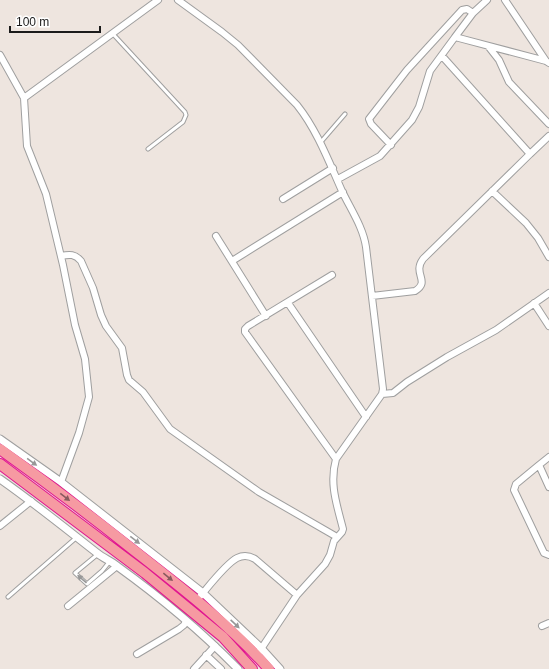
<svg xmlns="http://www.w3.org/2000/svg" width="549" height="669" viewBox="0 0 549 669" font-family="Arial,sans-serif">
<rect width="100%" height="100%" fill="#eee5df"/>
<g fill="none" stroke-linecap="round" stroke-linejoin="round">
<g stroke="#9f9f9f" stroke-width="5">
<path id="service" d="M113,34l72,78 1,3 -3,7 -35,27
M320,143l25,-29
M98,554l-23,19 12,11 15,-13 8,-10
M8,597l69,-60"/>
</g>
<g stroke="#9f9f9f" stroke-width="8">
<path id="minor" d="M178,0l44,32 16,13 59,60c20,25 32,57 45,86 9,19 21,36 24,56l17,142 -1,5 -46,65c-7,25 1,46 7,70l-1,3 -8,9 -4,14 -5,9 -28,31 -38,57
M505,0l41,61
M455,37l18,-24 14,-13
M488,46l11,14 10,22 40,42
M0,55l24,43 3,48 19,48 17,71 12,60 10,34 4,38 -10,36 -18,49
M24,98l134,-98
M391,145l-20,-21 -2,-5 38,-49 55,-60 5,-1 6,4
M530,154l19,-18
M338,179l42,-23 32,-36 7,-13 11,-36 25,-34 91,24 3,2
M492,191l34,32 12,15 11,19
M283,199l50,-31
M216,236l50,80
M61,256c9,-2 14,-2 20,5l12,27 8,27 5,11 16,22 5,27 2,5 14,12 27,37 89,63 78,45
M232,261l111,-69
M332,275l-84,51 -3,3v3l91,127
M372,296l43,-5c16,-10 -3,-17 8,-32l107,-105 -88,-98
M288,303l78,114
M534,303l15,23
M382,394l11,-1 14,-11 40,-25 49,-27 53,-37
M549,457l-10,8 10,22
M539,465l-23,19 -2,6 30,63 5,2
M0,526l31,-25
M197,600c9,-10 28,-36 40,-42 6,-3 13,-2 18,1l42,36
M68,606l49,-40
M542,626l7,-3
M137,654l42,-25 5,-4 2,-4
M206,655l15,14
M194,669l21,-23"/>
</g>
<g stroke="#9f9f9f" stroke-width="9">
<path id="tertiary" d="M0,439l61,43 142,111 58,55 19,21
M0,479c33,23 65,49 97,74 6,5 14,8 20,13 43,31 84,65 121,103"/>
</g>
<g stroke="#e11690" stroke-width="12">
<path id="trunk" d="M0,449c46,33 91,67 135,102 47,37 95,74 134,118
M0,464l145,109 78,64 29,32"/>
</g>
<use href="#service" stroke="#fff" stroke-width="3"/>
<use href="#minor" stroke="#fff" stroke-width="6"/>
<use href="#tertiary" stroke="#fff" stroke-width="7"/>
<use href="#trunk" stroke="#f69aa2" stroke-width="10"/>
</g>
<defs><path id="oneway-solid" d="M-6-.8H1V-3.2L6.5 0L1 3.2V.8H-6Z"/></defs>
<g fill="#989898">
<use href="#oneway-solid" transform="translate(32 462) rotate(36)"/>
<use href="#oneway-solid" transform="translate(135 540) rotate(38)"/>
<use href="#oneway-solid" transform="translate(82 579) rotate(-139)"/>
<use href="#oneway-solid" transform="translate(235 624) rotate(43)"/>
</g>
<g fill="#885a5e">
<use href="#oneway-solid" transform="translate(65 497) rotate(38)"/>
<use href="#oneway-solid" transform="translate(168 577) rotate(39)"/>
</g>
<path d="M10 26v6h90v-6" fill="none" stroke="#1b1b1b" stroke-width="2"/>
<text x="16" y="26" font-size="12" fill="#1b1b1b" stroke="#ffffff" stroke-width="3" paint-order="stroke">100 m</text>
</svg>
